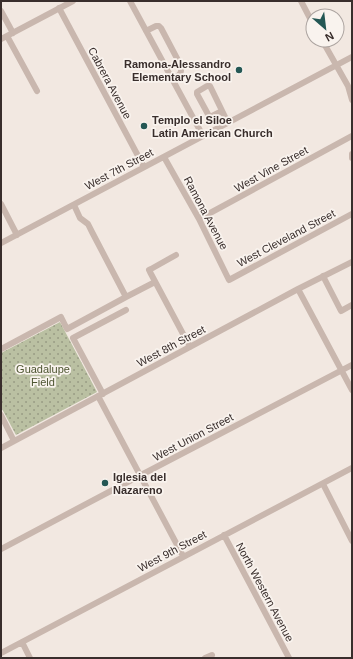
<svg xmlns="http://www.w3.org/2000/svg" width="353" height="659" viewBox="0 0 353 659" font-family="Helvetica,sans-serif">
<defs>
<pattern id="park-dots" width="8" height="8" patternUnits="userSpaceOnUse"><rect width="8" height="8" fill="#bac0a2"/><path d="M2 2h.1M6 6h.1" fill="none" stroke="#989c84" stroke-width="1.8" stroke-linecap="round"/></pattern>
</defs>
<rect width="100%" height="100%" fill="#f2e8e1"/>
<path fill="url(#park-dots)" d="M60,322l37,70 -81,43 -15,-28v-54z"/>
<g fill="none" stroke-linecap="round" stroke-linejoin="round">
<path stroke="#c9b7ae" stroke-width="6" d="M130,1l73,135
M301,1l12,23
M59,8l85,159
M1,11l12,22
M146,31l10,-5h3l2,2 20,38c1,9 -2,9 -9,13
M7,36l30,55
M1,39l72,-38
M322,40l26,46 4,14
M222,111l-12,6 -1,-1 -12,-22v-2l10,-6h3l18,37
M352,154v4
M164,157l35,62 30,61 123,-66
M1,204l16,31
M199,219l153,-83
M1,243l351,-186
M176,255l-25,14 -2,1 1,2 40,75
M323,276l18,35 11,-6
M298,289l54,101
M126,297l29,-15
M1,349l60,-32 6,12 59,-32 -34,-65 -4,-8 -8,-6 -6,-13
M103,394l-30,-56 53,-28
M98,396l85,160
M1,415l13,26
M1,448l297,-159 54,-27
M323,484l29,57
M224,535l65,123
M1,549l140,-74 211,-110
M22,642l8,16
M1,653l351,-185
M205,658l7,-3"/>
</g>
<g fill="#245754" stroke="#f9f3ee" stroke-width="1.5">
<circle cx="239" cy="70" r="4"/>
<circle cx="144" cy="126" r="4"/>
<circle cx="105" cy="483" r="4"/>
</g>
<g text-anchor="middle" stroke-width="3.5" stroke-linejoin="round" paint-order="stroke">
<g font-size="11" font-weight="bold" fill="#392e2c" stroke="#f9f3ee" text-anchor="start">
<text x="231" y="68" text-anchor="end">Ramona-Alessandro<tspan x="231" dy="13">Elementary School</tspan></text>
<text x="152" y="124">Templo el Siloe<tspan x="152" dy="13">Latin American Church</tspan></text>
<text x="113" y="481">Iglesia del<tspan x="113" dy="13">Nazareno</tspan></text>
</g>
<g font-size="11" fill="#392e2c" stroke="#f9f3ee">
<text transform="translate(110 83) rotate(62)" y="4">Cabrera Avenue</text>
<text transform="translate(119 169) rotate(-28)" y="4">West 7th Street</text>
<text transform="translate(271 169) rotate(-29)" y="4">West Vine Street</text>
<text transform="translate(206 213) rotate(62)" y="4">Ramona Avenue</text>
<text transform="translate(286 238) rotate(-28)" y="4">West Cleveland Street</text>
<text transform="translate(171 346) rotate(-28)" y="4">West 8th Street</text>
<text transform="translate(193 437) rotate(-28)" y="4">West Union Street</text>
<text transform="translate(172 551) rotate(-28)" y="4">West 9th Street</text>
<text transform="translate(265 592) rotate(62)" y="4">North Western Avenue</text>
</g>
<g font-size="11" fill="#4d5531" stroke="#f9f3ee">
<text x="43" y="373">Guadalupe<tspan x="43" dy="13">Field</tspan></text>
</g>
</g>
<rect width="353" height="659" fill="none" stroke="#392e2c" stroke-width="4"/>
<g transform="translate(325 28) rotate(152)"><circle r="19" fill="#f9f3ee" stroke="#aca4a0"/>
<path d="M0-3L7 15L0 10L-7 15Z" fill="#245754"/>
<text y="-6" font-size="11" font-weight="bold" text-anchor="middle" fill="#392e2c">N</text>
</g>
</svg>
